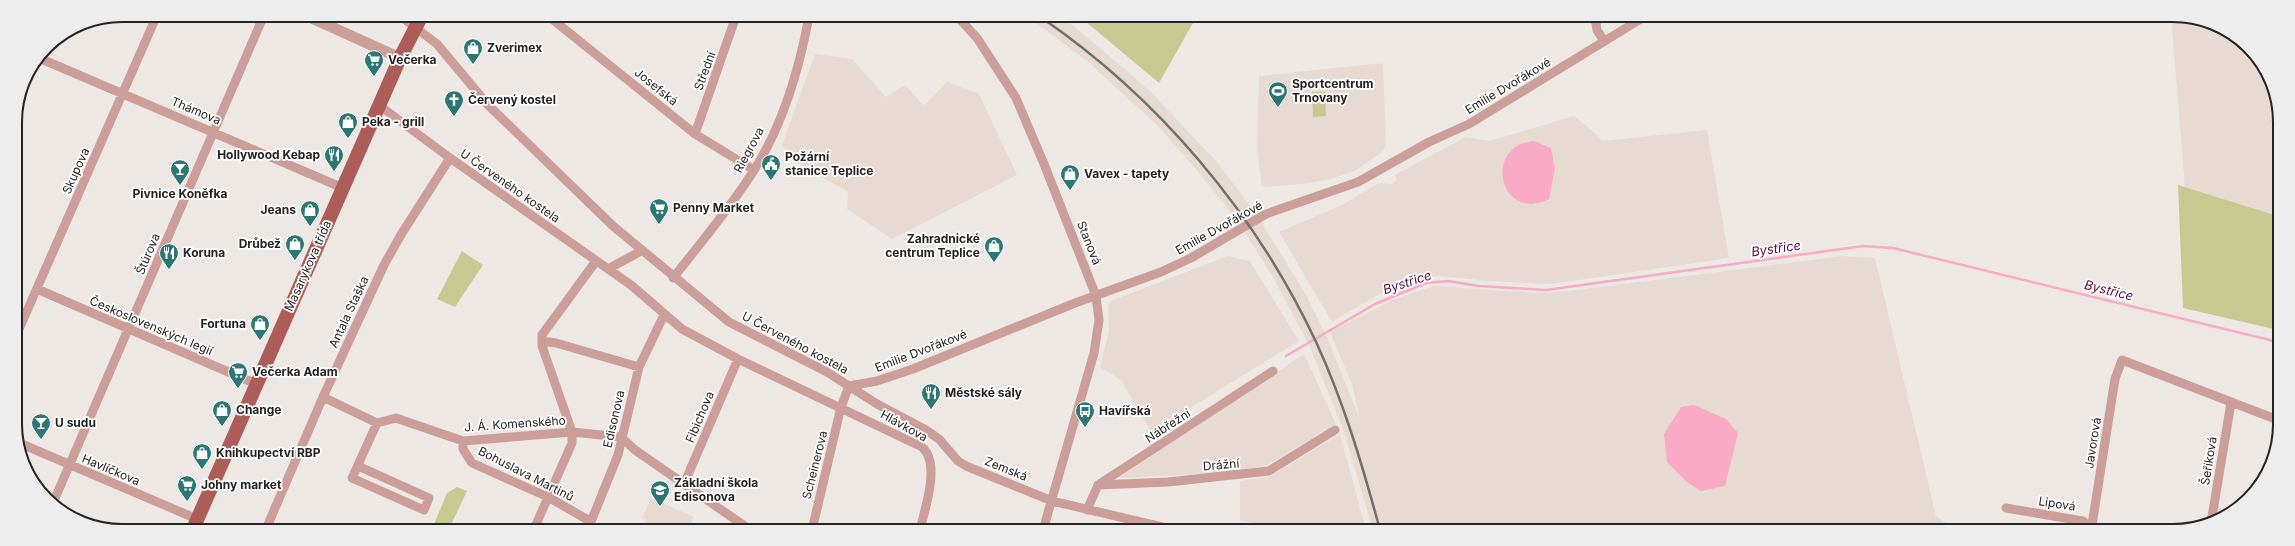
<svg xmlns="http://www.w3.org/2000/svg" width="2295" height="546" viewBox="0 0 2295 546" font-family="Inter,sans-serif">
<rect width="100%" height="100%" fill="#eee8e4"/>
<path fill="#e7dad2" d="M1027,16h34l13,10 76,65 66,70 39,51 50,81 23,46 32,81 -8,-36 -22,-52 65,-33 39,-13 102,7 33,-2 273,-35 33,2 61,258 22,15 -585,-1 -30,-101 -33,-82 -40,-75 -31,-49 -39,-49 -41,-47 -72,-66z
M2171,17h23l50,27 2,15 10,1 22,42v114l-93,-29z
M815,54l37,5 34,38 19,-12 19,21 23,-24 32,12 38,81 -125,64 -45,-30 1,-17 -54,-31 -12,-16z
M1383,63l3,84 -5,6 -26,18 -24,8 -29,5 -40,3 -5,-39 2,-72z
M1574,116l21,17 7,8 105,-11 22,128 -177,26 -63,-3 -51,-5 -24,4 -24,8 -58,34 -53,-90 63,-27 37,-22 13,1 5,-4 -2,-5 70,-38 25,4z
M1228,256l22,5 49,80 -148,91 -30,-52 -21,-13 9,-36 -1,-25 3,-5z
M1304,354l32,70 -70,42 -49,7 -96,5 -1,-1z
M1340,434l26,96h-100l1,-3 -27,-7v-39l29,-4z
M651,498l43,19 -5,12h-47l4,-9 -4,-2z"/>
<path fill="#c8c991" d="M1079,16h118l-38,67z
M1312,92h13l1,24 -13,1z
M2178,185l100,31v114l-95,-22z
M462,251l21,14 -28,42 -18,-8z
M457,487l10,4 -18,38h-17l15,-36z"/>
<path fill="#f9aac5" d="M1534,141l17,7 4,20 -6,31c-49,25 -67,-54 -15,-58z
M1694,405l32,14 12,14 -13,53 -24,5 -13,-8 -21,-21 -3,-28 17,-27z"/>
<g fill="none" stroke-linecap="round" stroke-linejoin="round">
<path stroke="#f9aac5" stroke-width="2.5" d="M1286,356l89,-52 51,-21 22,-2 31,5 67,4 317,-44 30,2 385,94"/>
<path stroke="#cc9e9a" stroke-width="9" d="M399,15l38,29 51,61 125,121 116,96 98,50 50,32 49,26 13,9 19,22 8,5 86,35 123,29
M547,15l148,119 59,36
M957,16l20,22 39,60 28,66 52,132 3,24 -5,33 -51,177
M1595,17l2,13 7,11
M39,58l304,130
M380,106l70,52 181,127 51,44 56,30 184,88c19,16 3,61 -2,83
M695,134l41,-118
M608,269l33,-18
M673,278c26,-33 53,-65 76,-100 32,-47 50,-107 60,-162
M37,289l219,95
M16,336l141,-321
M542,341l14,2 83,24
M849,386l28,-5 36,-12 162,-66 86,-31 30,-14 75,-44 92,-32 71,-40 40,-18 175,-107
M323,397l54,26 19,-5 67,23 109,-9 49,5
M621,437l14,13 114,79
M463,441v8l9,14 76,34 42,24
M17,442l180,77
M358,466l71,32 -5,12 -72,-32 25,-55
M684,484l54,-125
M1098,485l70,-3 101,-11 66,-41
M53,503l211,-488
M2006,508l77,13 8,8 9,2
M1087,510l11,-25 175,-114
M2211,523l20,-120
M266,529l57,-132 61,-132 18,-32 48,-75
M534,529l38,-86v-11l-30,-86v-11l54,-74
M588,529l30,-74 21,-88 25,-52
M812,530l29,-123 8,-21
M2091,531l24,-152 7,-19 156,60"/>
<path stroke="#cc9e9a" stroke-width="11" d="M305,15l95,43"/>
<path stroke="#ad5d58" stroke-width="14" d="M193,529l207,-471 22,-43"/>
<path stroke="#716e6b" stroke-width="2.5" d="M1039,16c119,81 217,197 278,328 27,59 46,123 63,186"/>
</g>
<defs>
<g id="shop-pin" transform="scale(1)"><path d="M0 17L-7.5 6A9.5 9.5 0 1 1 7.5 6Z" fill="#2c7673" stroke="#fff"/><path d="M-5-2.5h2.3a2.7 3.5 0 0 1 5.4 0H5L5.5 6h-11ZM-1.5-2.5h3a1.5 2.3 0 0 0-3 0Z" fill="#fff"/></g>
<g id="supermarket-pin" transform="scale(1)"><path d="M0 17L-7.5 6A9.5 9.5 0 1 1 7.5 6Z" fill="#2c7673" stroke="#fff"/><path d="M-6-5.5h2.5l.6 2H6L4.5 2H-2.5L-4.4-4H-6ZM-1.5 3.2a1.3 1.3 0 1 0 .1 0ZM3 3.2a1.3 1.3 0 1 0 .1 0Z" fill="#fff"/></g>
<g id="stadium-pin" transform="scale(1)"><path d="M0 17L-7.5 6A9.5 9.5 0 1 1 7.5 6Z" fill="#2c7673" stroke="#fff"/><path d="M0-5a6.5 5 0 1 0 0 10a6.5 5 0 1 0 0-10ZM-3.5-1.8h7v3.6h-7Z" fill="#fff"/></g>
<g id="church-pin" transform="scale(1)"><path d="M0 17L-7.5 6A9.5 9.5 0 1 1 7.5 6Z" fill="#2c7673" stroke="#fff"/><path d="M-1.2-6h2.4v3.5h3.3v2.4h-3.3V6h-2.4V-.1h-3.3v-2.4h3.3Z" fill="#fff"/></g>
<g id="restaurant-pin" transform="scale(1)"><path d="M0 17L-7.5 6A9.5 9.5 0 1 1 7.5 6Z" fill="#2c7673" stroke="#fff"/><path d="M-5-6h1v4h1v-4h1v4h1v-4h1v5L-1.5 .5V6h-2V.5L-5-1ZM5-6V6H3V1.5H1.5Q1.5-4 5-6Z" fill="#fff"/></g>
<g id="civic-pin" transform="scale(1)"><path d="M0 17L-7.5 6A9.5 9.5 0 1 1 7.5 6Z" fill="#2c7673" stroke="#fff"/><path d="M-.6-6.5H3V-4.5H.6V-3L4-1V1h2V6H-6V1h2V-1L-.6-3ZM-1.2 2.5V6h2.4V2.5Z" fill="#fff"/></g>
<g id="bar-pin" transform="scale(1)"><path d="M0 17L-7.5 6A9.5 9.5 0 1 1 7.5 6Z" fill="#2c7673" stroke="#fff"/><path d="M-6-5H6L.8 .8V4.5H3.5V6h-7V4.5H-.8V.8Z" fill="#fff"/></g>
<g id="bus-pin" transform="scale(1)"><path d="M0 17L-7.5 6A9.5 9.5 0 1 1 7.5 6Z" fill="#2c7673" stroke="#fff"/><path d="M-5-6H5V4H4V6H2V4H-2V6H-4V4H-5ZM-3.5-4V0h7V-4ZM-3.5 1.2v1.5H-2V1.2ZM2 1.2v1.5H3.5V1.2Z" fill="#fff"/></g>
<g id="school-pin" transform="scale(1)"><path d="M0 17L-7.5 6A9.5 9.5 0 1 1 7.5 6Z" fill="#2c7673" stroke="#fff"/><path d="M0-5L7-2L0 1L-7-2ZM-4 1L0 2.5L4 1V4Q0 6-4 4Z" fill="#fff"/></g>
</defs>
<g fill-rule="evenodd">
<use href="#shop-pin" x="473" y="48"/>
<use href="#supermarket-pin" x="374" y="60"/>
<use href="#stadium-pin" x="1278" y="91"/>
<use href="#church-pin" x="454" y="100"/>
<use href="#shop-pin" x="348" y="122"/>
<use href="#restaurant-pin" x="334" y="155"/>
<use href="#civic-pin" x="771" y="164"/>
<use href="#bar-pin" x="180" y="169"/>
<use href="#shop-pin" x="1070" y="174"/>
<use href="#supermarket-pin" x="659" y="208"/>
<use href="#shop-pin" x="310" y="210"/>
<use href="#shop-pin" x="295" y="244"/>
<use href="#shop-pin" x="994" y="246"/>
<use href="#restaurant-pin" x="169" y="253"/>
<use href="#shop-pin" x="260" y="324"/>
<use href="#supermarket-pin" x="238" y="372"/>
<use href="#restaurant-pin" x="931" y="393"/>
<use href="#shop-pin" x="222" y="410"/>
<use href="#bus-pin" x="1085" y="411"/>
<use href="#bar-pin" x="41" y="423"/>
<use href="#shop-pin" x="202" y="453"/>
<use href="#supermarket-pin" x="187" y="485"/>
<use href="#school-pin" x="660" y="490"/>
</g>
<g text-anchor="middle" stroke-width="3.5" stroke-linejoin="round" paint-order="stroke">
<g font-size="12" font-weight="bold" fill="#252321" stroke="#fff" text-anchor="start">
<text x="487" y="52">Zverimex</text>
<text x="388" y="64">Večerka</text>
<text x="1292" y="88">Sportcentrum<tspan x="1292" dy="14">Trnovany</tspan></text>
<text x="468" y="104">Červený kostel</text>
<text x="362" y="126">Peka - grill</text>
<text x="320" y="159" text-anchor="end">Hollywood Kebap</text>
<text x="785" y="161">Požární<tspan x="785" dy="14">stanice Teplice</tspan></text>
<text x="1084" y="178">Vavex - tapety</text>
<text x="180" y="198" text-anchor="middle">Pivnice Koněfka</text>
<text x="673" y="212">Penny Market</text>
<text x="296" y="214" text-anchor="end">Jeans</text>
<text x="980" y="243" text-anchor="end">Zahradnické<tspan x="980" dy="14">centrum Teplice</tspan></text>
<text x="281" y="248" text-anchor="end">Drůbež</text>
<text x="183" y="257">Koruna</text>
<text x="246" y="328" text-anchor="end">Fortuna</text>
<text x="252" y="376">Večerka Adam</text>
<text x="945" y="397">Městské sály</text>
<text x="236" y="414">Change</text>
<text x="1099" y="415">Havířská</text>
<text x="55" y="427">U sudu</text>
<text x="216" y="457">Knihkupectví RBP</text>
<text x="674" y="487">Základní škola<tspan x="674" dy="14">Edisonova</tspan></text>
<text x="201" y="489">Johny market</text>
</g>
<g font-size="12" fill="#252321" stroke="#fff">
<text transform="translate(705 71) rotate(-70)" y="4">Střední</text>
<text transform="translate(1508 86) rotate(-31)" y="4">Emilie Dvořákové</text>
<text transform="translate(656 87) rotate(39)" y="4">Josefská</text>
<text transform="translate(196 111) rotate(23)" y="4">Thámova</text>
<text transform="translate(749 150) rotate(-62)" y="4">Riegrova</text>
<text transform="translate(76 171) rotate(-66)" y="4">Skupova</text>
<text transform="translate(510 186) rotate(35)" y="4">U Červeného kostela</text>
<text transform="translate(1219 228) rotate(-29)" y="4">Emilie Dvořákové</text>
<text transform="translate(1089 243) rotate(68)" y="4">Stanová</text>
<text transform="translate(148 254) rotate(-67)" y="4">Štúrova</text>
<text transform="translate(308 266) rotate(-66)" y="4">Masarykova třída</text>
<text transform="translate(349 312) rotate(-65)" y="4">Antala Staška</text>
<text transform="translate(151 326) rotate(23)" y="4">Československých legií</text>
<text transform="translate(795 343) rotate(28)" y="4">U Červeného kostela</text>
<text transform="translate(921 351) rotate(-21)" y="4">Emilie Dvořákové</text>
<text transform="translate(700 417) rotate(-67)" y="4">Fibichova</text>
<text transform="translate(614 419) rotate(-77)" y="4">Edisonova</text>
<text transform="translate(515 424) rotate(-4)" y="4">J. Á. Komenského</text>
<text transform="translate(904 426) rotate(29)" y="4">Hlávkova</text>
<text transform="translate(1168 426) rotate(-33)" y="4">Nábřežní</text>
<text transform="translate(2093 443) rotate(-81)" y="4">Javorová</text>
<text transform="translate(2209 461) rotate(-81)" y="4">Šeříková</text>
<text transform="translate(815 465) rotate(-76)" y="4">Scheinerova</text>
<text transform="translate(1221 465) rotate(-5)" y="4">Drážní</text>
<text transform="translate(1006 469) rotate(22)" y="4">Zemská</text>
<text transform="translate(111 470) rotate(23)" y="4">Havlíčkova</text>
<text transform="translate(526 474) rotate(27)" y="4">Bohuslava Martinů</text>
<text transform="translate(2057 504) rotate(9)" y="4">Lipová</text>
</g>
<g font-size="13" font-style="italic" fill="#610b36" stroke="#fff">
<text transform="translate(1776 248) rotate(-8)" y="5">Bystřice</text>
<text transform="translate(1407 282) rotate(-18)" y="5">Bystřice</text>
<text transform="translate(2109 290) rotate(14)" y="5">Bystřice</text>
</g>
</g>
<path d="M0 0H2295V546H0ZM122 22H2173A100 100 0 0 1 2273 122V424A100 100 0 0 1 2173 524H122A100 100 0 0 1 22 424V122A100 100 0 0 1 122 22Z" fill="#eeeded" fill-rule="evenodd"/>
<path fill="none" stroke="#252321" stroke-width="2" d="M122 22H2173A100 100 0 0 1 2273 122V424A100 100 0 0 1 2173 524H122A100 100 0 0 1 22 424V122A100 100 0 0 1 122 22Z"/>
</svg>
